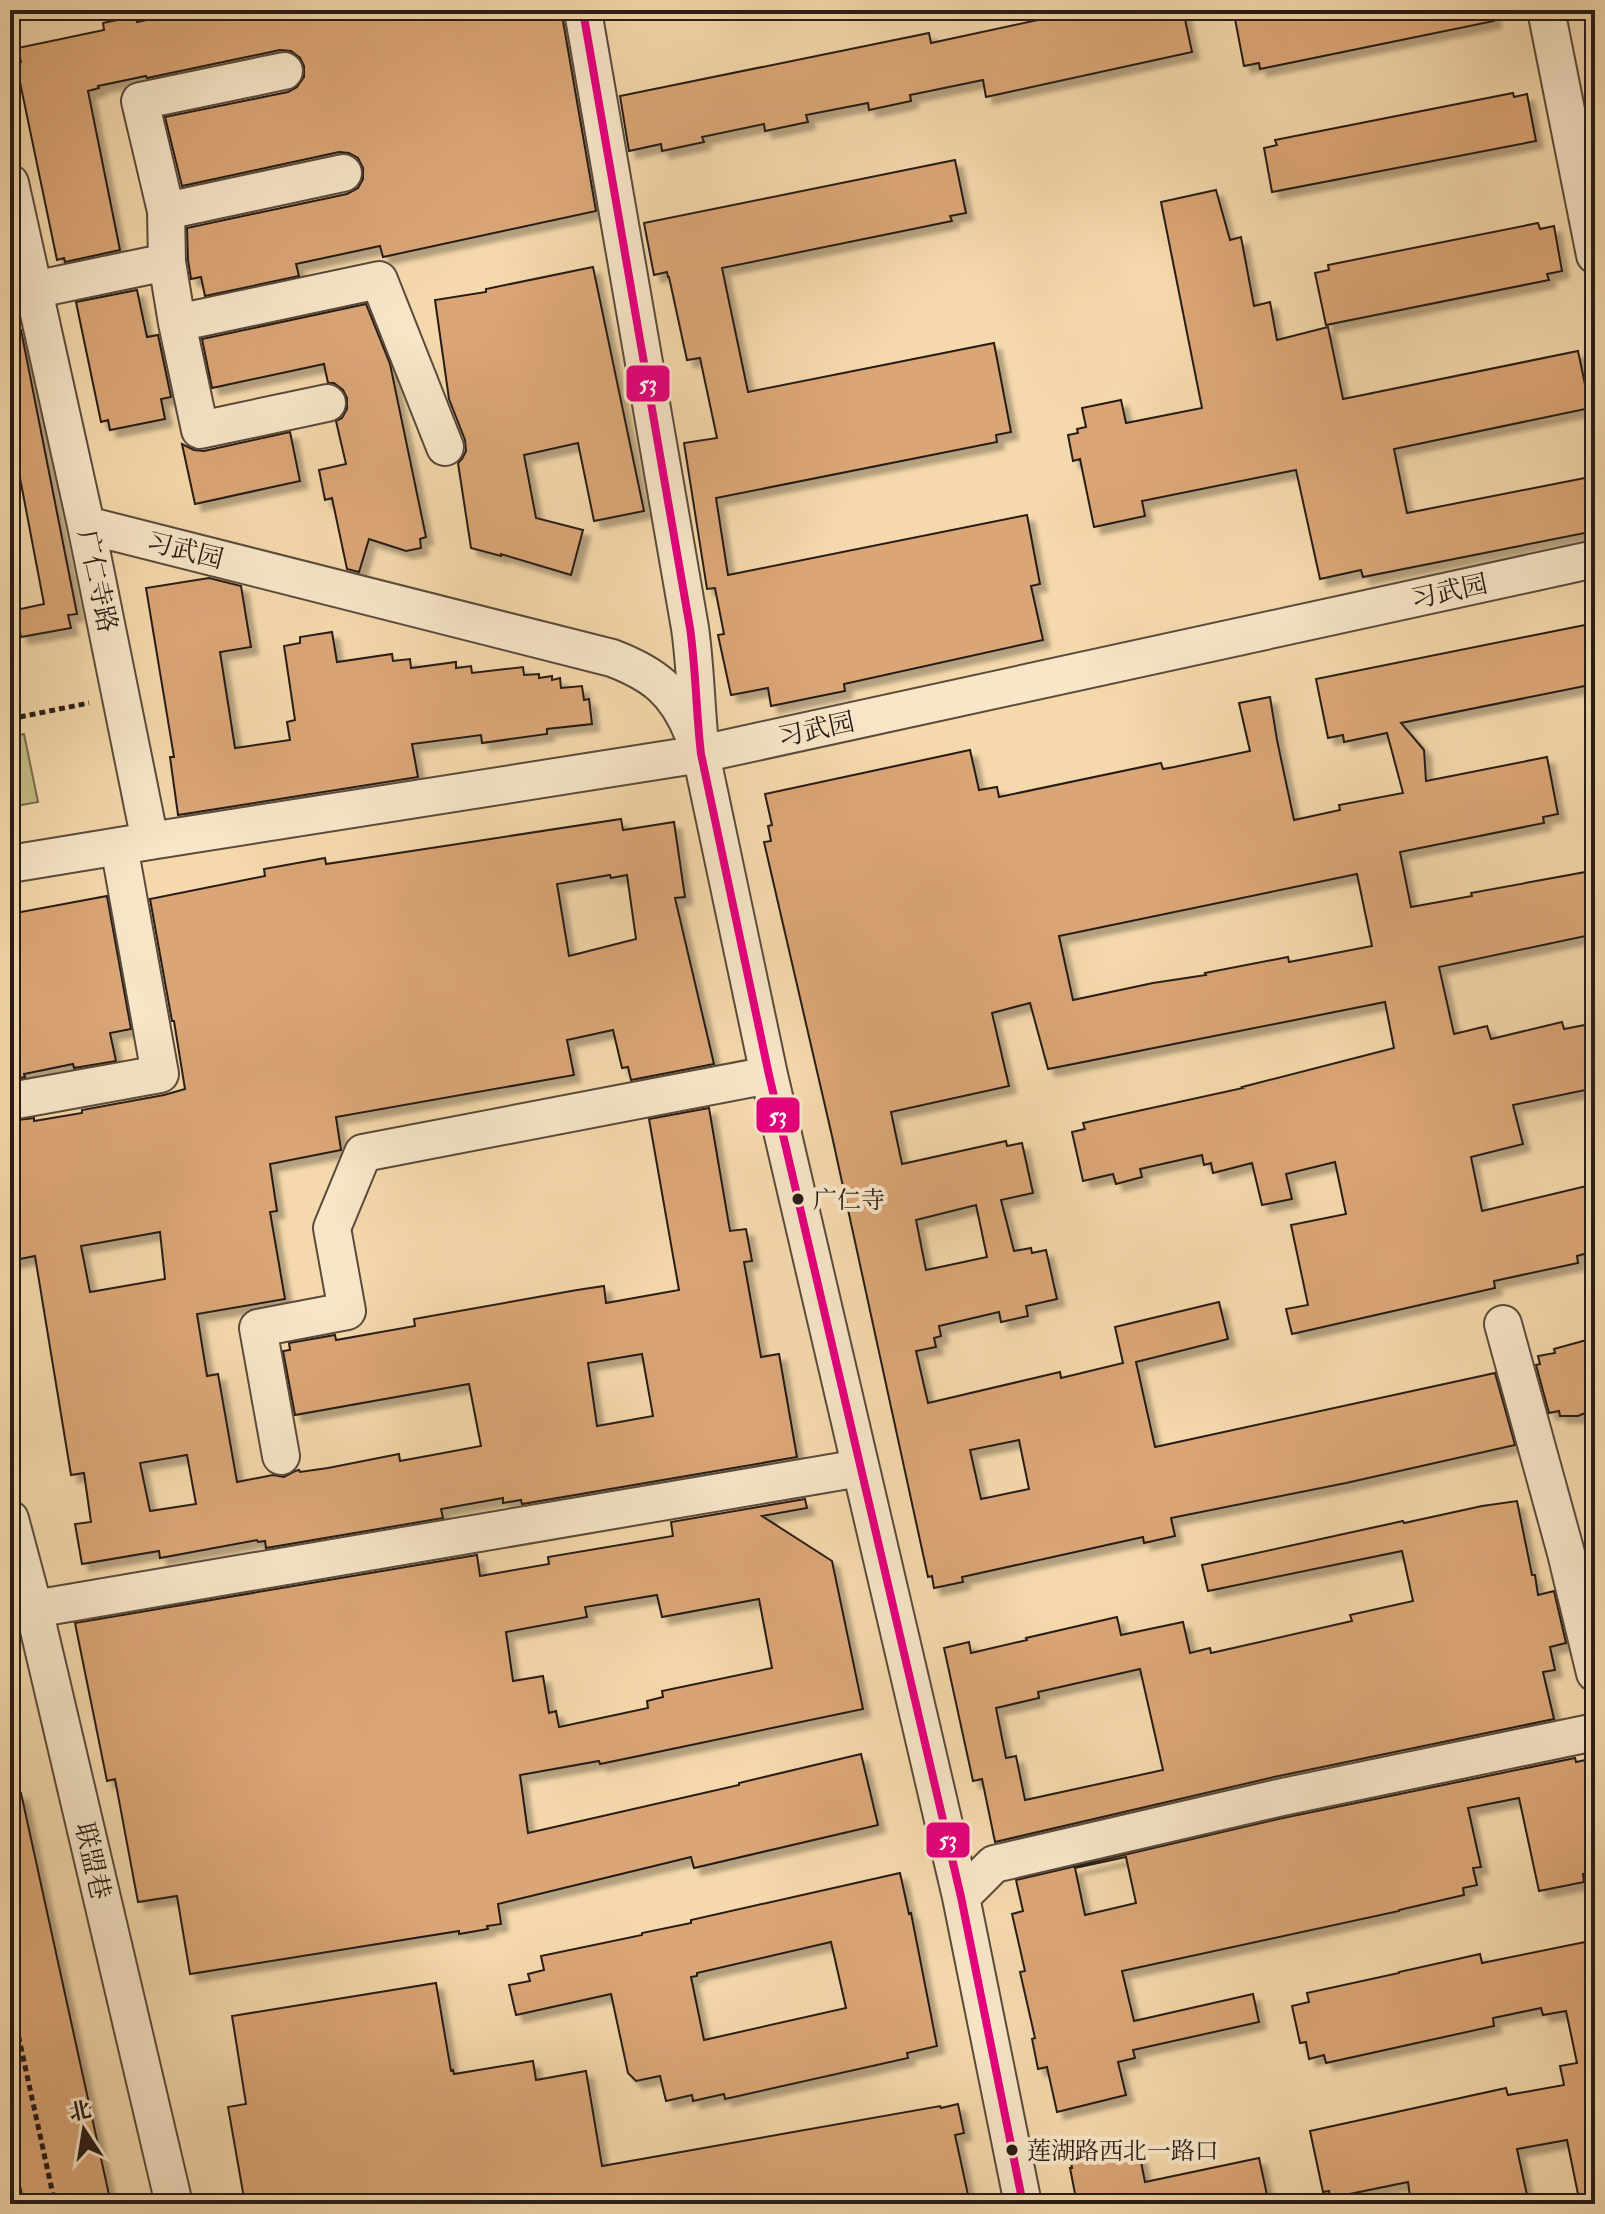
<svg xmlns="http://www.w3.org/2000/svg" width="1605" height="2214" viewBox="0 0 1605 2214" font-family="'IM FELL Double Pica','Noto Serif SC',serif">
<defs>
<filter id="shadow"><feDropShadow dx="7" dy="7" stdDeviation="2" flood-color="#0004"/></filter>
</defs>
<rect width="100%" height="100%" fill="#f5d9ac"/>
<filter id="stains"><feTurbulence type="fractalNoise" baseFrequency=".0025" numOctaves="4"/><feColorMatrix values="0 0 0 0 .2 0 0 0 0 .09 0 0 0 0 .02 0 0 0 .5 -.17"/></filter>
<radialGradient id="worn" r=".72"><stop offset=".6" stop-color="#630" stop-opacity="0"/><stop offset="1" stop-color="#630" stop-opacity=".3"/></radialGradient>
<path fill="#c4bc84" stroke="#766c4c" stroke-width="2" d="M24,734l14,68 -28,5v-70z"/>
<path fill="#dba677" stroke="#271c15" stroke-width="2" fill-rule="evenodd" filter="url(#shadow)" d="M192,10h372l-1,11 33,190 -213,46 -3,-11 -84,18 3,12 -94,20 -4,-19 -10,2 -3,-19 -1,-32 160,-34 11,-6 5,-9v-11l-5,-10 -9,-5 -10,-1 -157,34 -17,-69 123,-25 9,-5 7,-10v-11l-4,-8 -9,-7 -11,-1 -133,28 -1,-2 -48,10 1,2 -11,3 32,159 -55,12 -1,-4 -7,2 -41,-197 5,-1 -3,-14 86,-18 -1,-7 33,-7 1,6z
M1084,10h99l9,42 -206,45 -3,-17 -73,15 1,6 -42,9 -1,-7 -62,12 2,7 -43,9 -1,-7 -62,13 2,5 -42,9 -1,-7 -32,7 -9,-55 309,-63 2,10z
M1264,10h229l1,11 -234,48 -1,-6 -15,3 -9,-47z
M1513,93l1,4 13,-3 9,47 -264,51 -8,-44 13,-3 -2,-5z
M955,160l11,53 -16,3 2,5 -230,47 26,124 246,-49 17,89 -15,3 1,7 -281,56 12,77 299,-60 13,69 -9,2 12,54 -199,44 1,7 -74,15 -3,-18 -37,7 -13,-60 6,-1 -9,-46 -8,1 -23,-146 33,-5 -17,-80 -13,2 -18,-83h-1l-1,-5 -13,3 -10,-52z
M1216,190l14,50 11,-3 13,69 16,-4 7,38 51,-13 15,72 235,-48 12,57 -196,41 13,64 188,-37v55l-232,46 -2,-7 -41,9 -24,-109 -154,31 3,15 -51,11 -14,-68 -7,2 -5,-26 10,-2 -1,-4 9,-2 -4,-19 39,-8 5,23 76,-15 -41,-206z
M1538,223l2,6 14,-3 8,45 -15,3 2,6 -223,45 -11,-52 14,-3 -1,-5z
M593,267l51,244 -50,10 -16,-78 -54,12 12,63 47,12 -12,45 -70,-21v2l-30,-8 -13,-85 4,-4 4,-8 -1,-11 -16,-41 -14,-99 51,-8v-3z
M137,290l10,47 11,-2 13,62 -10,2 4,20 -55,11 -2,-10 -7,2 -25,-120z
M366,304l24,60 36,173 -6,2 1,9 -15,3 -37,-12 -10,33 -12,-3 -15,-71 -7,2 -6,-30 27,-6 -10,-43 6,-3 5,-9v-11l-4,-8 -9,-7h-6l-4,-19 -112,24 -10,-49z
M21,330l56,284 -9,1 3,13 -50,9 -5,-27 28,-6 -28,-147 -6,1v-127z
M290,432l10,49 -105,23 -13,-60 12,6 10,1z
M209,578l32,8 10,61 -31,5 15,96 55,-8 -3,-18 8,-2 -11,-74 16,-3v-6l32,-5 5,30 55,-8 1,7 17,-2 1,9 45,-6v6l15,-2 1,7 51,-6 1,8 15,-1v4l13,-2v4l8,-2 1,10 21,-2 2,14 5,-1 3,25 -45,5v5l-65,9 -1,-8 -69,9 6,33 -240,38 -8,-58h4l-28,-169z
M1595,623v61l-194,39 23,27 2,31 121,-24 11,57 -15,3 1,6 -144,29 11,55 61,-11 -1,-3 120,-22 4,16v47l-156,33 15,67 33,-8 4,13 71,-17 2,7 31,-6v65l-82,17 10,39 -52,13 11,54 113,-27v67l-18,5 1,7 -84,18 1,7 -203,46 -6,-25 22,-4 -17,-80 55,-11 -11,-52 -49,12 6,25 -30,6 -10,-42 -39,10 -2,-10 -7,2 -2,-10 -62,14 2,8 -26,7 -3,-10 -30,7 -11,-49 13,-3 -2,-6 160,-35 -1,-1 152,-39 -9,-46 -337,67 -18,-66 -38,10 17,73 -118,26 11,52 104,-23 1,5 15,-3 11,50 -32,7 13,51 17,-3 1,5 14,-3 11,49 -31,7 2,10 -27,6 -2,-10 -60,14 2,10 -7,2 2,9 -20,4 12,52 132,-31 1,6 62,-15 -8,-36 104,-25 9,37 -92,23 19,85 340,-74 20,72 -169,38 -175,35 4,18 -31,7 -1,-6 -181,40 1,5 -29,6 -2,-12 -4,1 -96,-441 -68,-294 7,-1 -3,-15 4,-1 -7,-31 205,-44 9,40 18,-3 2,10 162,-34 2,6 11,-2 76,-16 -11,-48 31,-6 7,43 17,80 46,-10 -1,-5 64,-12 -16,-60 -43,9 -1,-7 -15,3 -12,-59zM1357,874l15,72 -83,16 -1,-5 -83,16 1,2 -53,8 -80,17 -14,-64zM976,1205l11,52 -61,13 -10,-50zM1019,1440l10,49 -48,10 -11,-49z
M621,819l2,11 51,-8 11,75 -10,1 39,166 -83,16 -3,-13 -6,1 -9,-38 -46,10 7,35 -238,42 5,33 -71,14 7,47 -7,1 15,87 -88,15 10,62 11,-2 19,108 36,-7 11,2 11,-6 4,-1 1,2 28,-4 71,-14 1,7 81,-15 -12,-62 -174,31 -12,-64 7,-1 -1,-7 46,-8 1,5 79,-14 -1,-7 163,-29 27,-4 2,17 73,-13 -30,-171 60,-11 21,123 16,-2 6,32 -8,1 17,95 18,-3 18,103 -275,47 -1,-4 -18,3v-5l-62,11 2,9 -177,30 -1,-7 -7,1 -1,-2 -97,18 -1,-7 -77,13 -7,-40 16,-2 -7,-49 -13,2 -36,-219 -25,5v-140l24,-3v3l48,-8v-3l82,-15 21,-6 -11,-68h-2l-22,-122 115,-23 -1,-7 61,-11 1,6zM610,875l1,3 16,-3 9,64 -67,17 -12,-72zM160,1232l5,47 -75,13 -9,-46zM642,1354l11,62 -56,10 -9,-63zM187,1455l9,49 -46,7 -10,-48z
M107,896l24,133 -21,4 6,28 -42,7 -1,-4 -49,10 1,3 -15,3v-166z
M1590,1339l1,6 4,-1v65l-17,7h-18l-1,-5 -10,2 -13,-48 4,-1 -2,-8 17,-3 -1,-4z
M805,1499l2,9 -45,8 70,45 31,148 -263,55 -1,-3 -79,14 8,58 211,-48v-2l122,-29 17,71 -184,43 -3,-11 -193,47 3,20 -14,2 1,3 -29,5v-3l-269,43 -13,-78 -39,6 -23,-123 -8,2 -32,-158 402,-68 3,21 69,-12 -1,-7 125,-21 -2,-14zM657,1595l5,22 97,-18 13,69 -110,23 1,6 -16,4 1,7 -89,19 -3,-16 -7,2 -6,-37 -30,5 -7,-49 81,-15 -2,-10z
M1517,1501l15,74h3l3,20 16,-4 12,52 -16,4 5,23 -12,2 11,47 -280,58 -279,65 -13,-63 -9,2 -29,-133 25,-6 2,11 56,-13 -1,-2 91,-21 4,18 62,-13 7,31 20,-5 1,5 141,-32 -2,-6 63,-14 -11,-50 -194,40 -6,-26 201,-44 1,2 78,-17zM1140,1669l23,101 -138,30 -9,-44 -10,2 -10,-50 43,-10 -1,-6z
M1575,1758l1,4 19,-4v113l-12,3 1,8 -45,9 -20,-93 -51,10 13,59 -8,1 4,17 -14,3 1,7 -65,15v1l-277,60 12,50 119,-27 6,28 -126,28 2,8 -17,4 8,33 -69,17 -10,-45 -9,2 -6,-30 3,-1 -15,-66 5,-1 -13,-57 11,-3 -7,-31 267,-62zM1126,1857l10,46 -51,12 -10,-47z
M21,1793l90,411h-87l-14,-64v-346z
M900,1873l9,41 2,-1 26,133 -30,7 1,5 -183,41 -1,-5 -31,7 -1,-6 -26,6 -6,-25 -24,5 -8,-8 -17,-79 -95,21 -7,-30 21,-4 -2,-7 16,-4 -3,-14 101,-21v-2l49,-10v-3zM831,1942l15,66 -142,32 -13,-63 6,-1v-3z
M1595,1940v264h-15l-13,-64 -50,9 12,55h-118l-3,-22 -78,16 -1,-7 -6,1 -13,-61 196,-43 2,7 56,-10 -4,-19 17,-3 -11,-52 -23,4 -2,-7 -48,10 1,8 -168,37 -2,-8 -15,4 -3,-17 -6,1 -8,-37 17,-4 -2,-9 92,-20v-1l81,-18 2,9z
M436,1983l15,88 2,-1 1,4 79,-13 3,19 50,-9 16,95 338,-60 1,2 17,-4 6,29 -9,2 15,69h-725l-17,-97 18,-3 -14,-88z
M1137,2142l8,40 114,-24 10,46h-192l-7,-36h2l-2,-12z"/>
<g fill="none" stroke-linecap="round" stroke-linejoin="round">
<g stroke="#5a4b3b" stroke-width="40">
<path id="minor" d="M1546,10l49,245
M584,17l106,611c6,42 6,84 11,126l68,321 192,822 62,307
M284,71l-144,30 26,110 1,51 10,61 23,107 127,-27
M10,183l76,342 64,316 -140,23
M166,211l177,-38
M33,290l134,-28
M177,323l202,-43 66,167
M86,525l526,133c42,16 64,33 81,76
M150,841l551,-87 894,-195
M11,1101l149,-27 -41,-228
M1503,1324l63,229 29,120
M281,1456l-23,-128 89,-17 -15,-83 31,-75 406,-78
M10,1519l24,90 140,595
M34,1609l826,-141
M961,1897l33,-33 284,-66 317,-66"/>
</g>
<path stroke="#271c15" stroke-width="5" stroke-dasharray="6 4" stroke-linecap="butt" d="M10,631l5,23
M10,719l79,-16
M10,1997l45,207"/>
<use href="#minor" stroke="#f8e6c9" stroke-width="36"/>
<g stroke="#f8e6c9" stroke-width="14">
<path id="bus-1" d="M584,17l106,611c6,42 6,84 11,126l68,321 192,822 62,307"/>
</g>
<use href="#bus-1" stroke="#e5007d" stroke-width="8"/>
</g>
<g fill="#271c15" stroke="#f8e6c9" stroke-width="3">
<circle cx="798" cy="1199" r="7"/>
<circle cx="1012" cy="2150" r="7"/>
</g>
<g text-anchor="middle" stroke-width="8" stroke-linejoin="round" paint-order="stroke">
<g font-size="24" fill="#271c15" stroke="#f8e6c9" text-anchor="start">
<text x="813" y="1208">广仁寺</text>
<text x="1027" y="2159">莲湖路西北一路口</text>
</g>
<g font-size="26" fill="#271c15" stroke="#f8e6c9">
<text transform="translate(185 550) rotate(14)" y="9">习武园</text>
<text transform="translate(98 581) rotate(78)" y="9">广仁寺路</text>
<text transform="translate(1449 591) rotate(-12)" y="9">习武园</text>
<text transform="translate(816 729) rotate(-12)" y="9">习武园</text>
<text transform="translate(93 1861) rotate(77)" y="9">联盟巷</text>
</g>
</g>
<g stroke="#f8e6c9" stroke-width="3">
<rect x="625" y="364" width="46" height="39" rx="8" fill="#e5007d"/>
<rect x="755" y="1096" width="46" height="38" rx="8" fill="#e5007d"/>
<rect x="925" y="1821" width="46" height="38" rx="8" fill="#e5007d"/>
</g>
<g font-size="22" text-anchor="middle" font-weight="bold" fill="#fff">
<text x="648" y="391">53</text>
<text x="778" y="1123">53</text>
<text x="948" y="1847">53</text>
</g>
<rect width="1605" height="2214" fill="none" stroke="#f5d9ac" stroke-width="40"/>
<rect x="12" y="12" width="1581" height="2190" fill="none" stroke="#271c15" stroke-width="4"/>
<rect x="20" y="20" width="1565" height="2174" fill="none" stroke="#271c15" stroke-width="2"/>
<g transform="translate(84 2130) rotate(348)" stroke="#f8e6c9" stroke-width="6" paint-order="stroke">
<path d="M0-6L14 30L0 20L-14 30Z" fill="#271c15"/>
<text y="-12" font-size="22" font-weight="bold" text-anchor="middle" fill="#271c15">北</text>
</g>
<rect width="100%" height="100%" filter="url(#stains)"/>
<rect width="100%" height="100%" fill="url(#worn)"/>
</svg>
